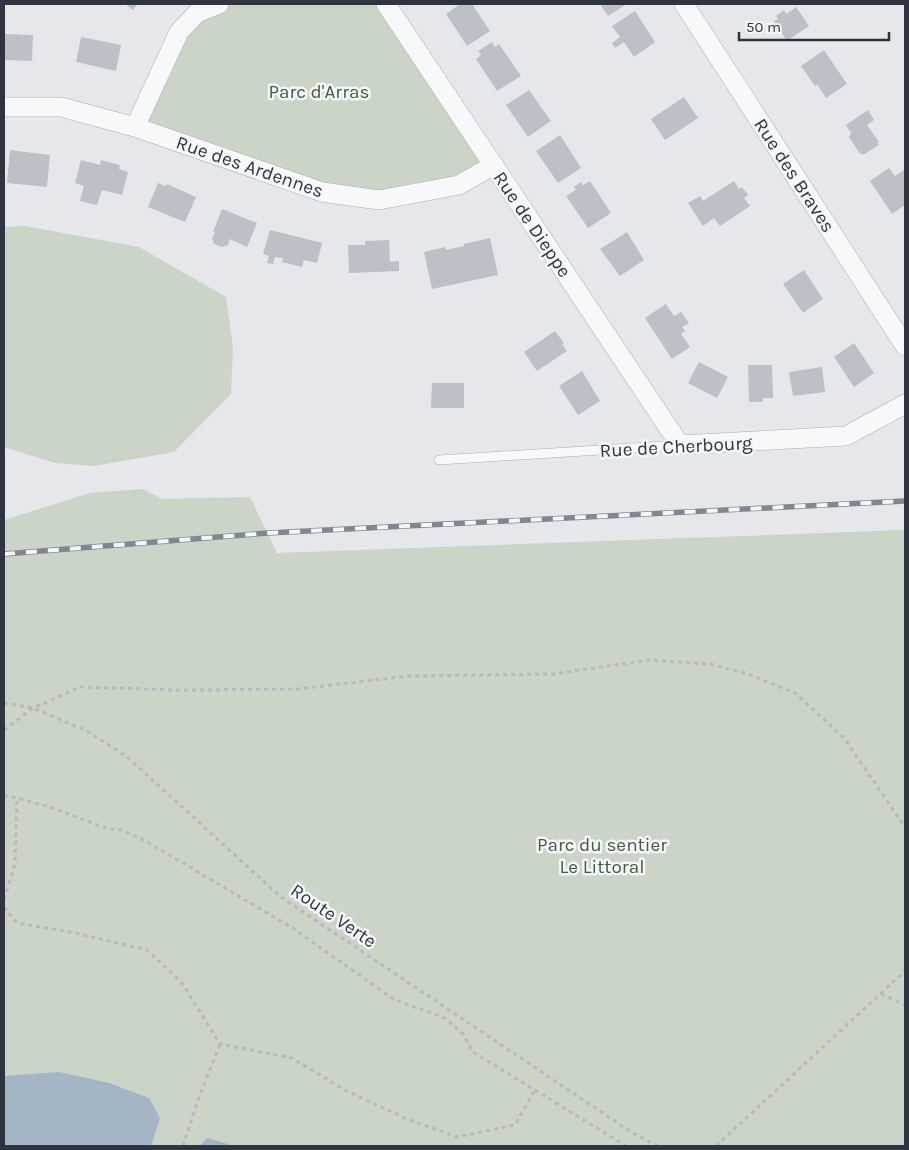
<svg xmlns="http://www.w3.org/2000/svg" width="909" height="1150" viewBox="0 0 909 1150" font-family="Karla,sans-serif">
<rect width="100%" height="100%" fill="#e5e7eb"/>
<path fill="#cad4c7" d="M220,4h166l108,161 -115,35 -244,-73 44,-95z
M25,226l114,21 87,50 7,51 -2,46 -57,58 -80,14 -39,-3 -51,-16v-220z
M143,489l19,10 88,-2 27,56 628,-23v616h-901v-626l86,-27z"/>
<path fill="#a4b5c6" d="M59,1072l50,11 40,15 11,20 -9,28h-147v-70z
M207,1138h1l26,8h-34z"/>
<path fill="#bcc1c7" d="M125,4h13l-5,6z
M460,4h12l18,27 -23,15 -21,-32z
M600,4h27l-19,12z
M796,7l13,19 -22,15 -13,-20 4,-2 -2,-3 8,-6 2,4z
M635,11l20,31 -21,15 -10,-15 -9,6 -3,-5 8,-6 -8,-11z
M4,34l29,1 -1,26 -28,-1z
M81,37l40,8 -5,26 -40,-9z
M492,42l3,5 4,-3 22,32 -24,15 -21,-32 5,-4 -3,-4z
M824,50l23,34 -21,14 -9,-14 -2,2 -14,-20z
M529,90l22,31 -23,16 -22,-32z
M684,97l14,21 -33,22 -14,-21z
M868,110l6,10 -7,5 12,17 -2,1 2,2 -16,10 -1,-2 -2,1 -11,-17 2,-4 -5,-8z
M560,135l21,33 -23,15 -22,-32z
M10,150l40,5 -3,32 -40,-4z
M81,160l19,5 1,-5 19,5 -1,4 9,3 -6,23 -20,-5 -5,15 -17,-4 4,-15 -9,-3z
M889,168l6,8 10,-7v36l-13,9 -22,-33z
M590,181l21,32 -23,15 -22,-32 10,-6 -2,-3 7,-5 2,3z
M734,181l5,8 3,-2 6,8 -4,3 6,8 -30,20 -6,-8 -11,8 -15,-23 12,-7 3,5z
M158,183l8,3 1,-2 29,13 -11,25 -37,-15z
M222,209l35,14 -10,24 -17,-8 -2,6 -6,2 -8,-3 -2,-6 3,-6h-2z
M270,230l52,13 -5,20 -13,-3 -2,7 -20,-5 1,-4 -8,-1 -2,7 -6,-1 2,-7 -6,-2z
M627,232l17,28 -24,16 -20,-27z
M490,238l8,37 -66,14 -8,-37 21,-5 1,3 18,-4v-2z
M389,240l1,22 9,-1v10l-50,2 -1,-28h17v-4z
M804,270l19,29 -20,14 -20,-29z
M666,304l8,12 7,-4 8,11 -7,4 3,4 -4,3 9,13 -18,12 -27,-41z
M555,331l9,12 -2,1 5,7 -30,20 -13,-19z
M854,343l20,30 -20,14 -20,-30z
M699,362l29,15 -11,21 -29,-15z
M748,365h24l1,33h-10v4h-14z
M822,367l3,25 -32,4 -4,-24z
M582,371l18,30 -22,14 -19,-29z
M432,383h32v25h-33z"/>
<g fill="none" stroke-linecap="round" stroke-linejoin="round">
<g stroke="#aaaeb5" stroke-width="10">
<path id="lane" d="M439,460l241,-15"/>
</g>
<g stroke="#aaaeb5" stroke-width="20">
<path id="street" d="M386,4l294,441 166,-9 59,-32
M684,4l221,342
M4,107h57l74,20 187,65 57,8 80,-15 35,-20
M135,127l44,-95 18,-19 22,-9"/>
</g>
<path stroke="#b7babe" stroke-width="3" stroke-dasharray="4 4" stroke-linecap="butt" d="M4,703l29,5 54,23 39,25 155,141 350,235 27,14
M4,730l29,-22 47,-21 99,3 119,-1 110,-13 145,-2 96,-14 61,4 38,10 47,19 49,45 61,89
M4,795l46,12 58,22 14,1 22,10 147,87 104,73 50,18 18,16 10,18 153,94
M4,899l11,-35 2,-66
M4,907l13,16 54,9 76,18 35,33 38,61 72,14 53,32 62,29 50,18 58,-12 20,-35
M881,994l24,11
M183,1146l15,-46 22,-56
M716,1146l189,-175"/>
<use href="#lane" stroke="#f7f8f9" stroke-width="9"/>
<use href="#street" stroke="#f7f8f9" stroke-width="19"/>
<g stroke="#808793" stroke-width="5.5">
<path id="rail" d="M4,554l264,-21 637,-32"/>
</g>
<use href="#rail" stroke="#f4f6f8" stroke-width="4" stroke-dasharray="11" stroke-linecap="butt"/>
</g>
<g text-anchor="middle" stroke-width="5" stroke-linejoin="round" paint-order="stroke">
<g font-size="19" fill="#435c3d" stroke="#f4f6f8">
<text x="319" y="98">Parc d'Arras</text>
<text x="602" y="851">Parc du sentier<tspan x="602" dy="22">Le Littoral</tspan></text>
</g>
<g font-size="19" fill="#2e3541" stroke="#f4f6f8">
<text transform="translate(250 166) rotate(19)" y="7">Rue des Ardennes</text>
<text transform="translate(795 175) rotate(57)" y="7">Rue des Braves</text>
<text transform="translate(533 224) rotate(56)" y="7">Rue de Dieppe</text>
<text transform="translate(676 446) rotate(-3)" y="7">Rue de Cherbourg</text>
<text transform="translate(334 915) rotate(34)" y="7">Route Verte</text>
</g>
</g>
<rect width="909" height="1150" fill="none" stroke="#2e3541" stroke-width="10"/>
<path d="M739 32v8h150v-8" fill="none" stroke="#2e3541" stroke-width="2.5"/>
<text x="746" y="32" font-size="15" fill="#2e3541" stroke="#f4f6f8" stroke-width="4" paint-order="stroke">50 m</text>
</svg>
